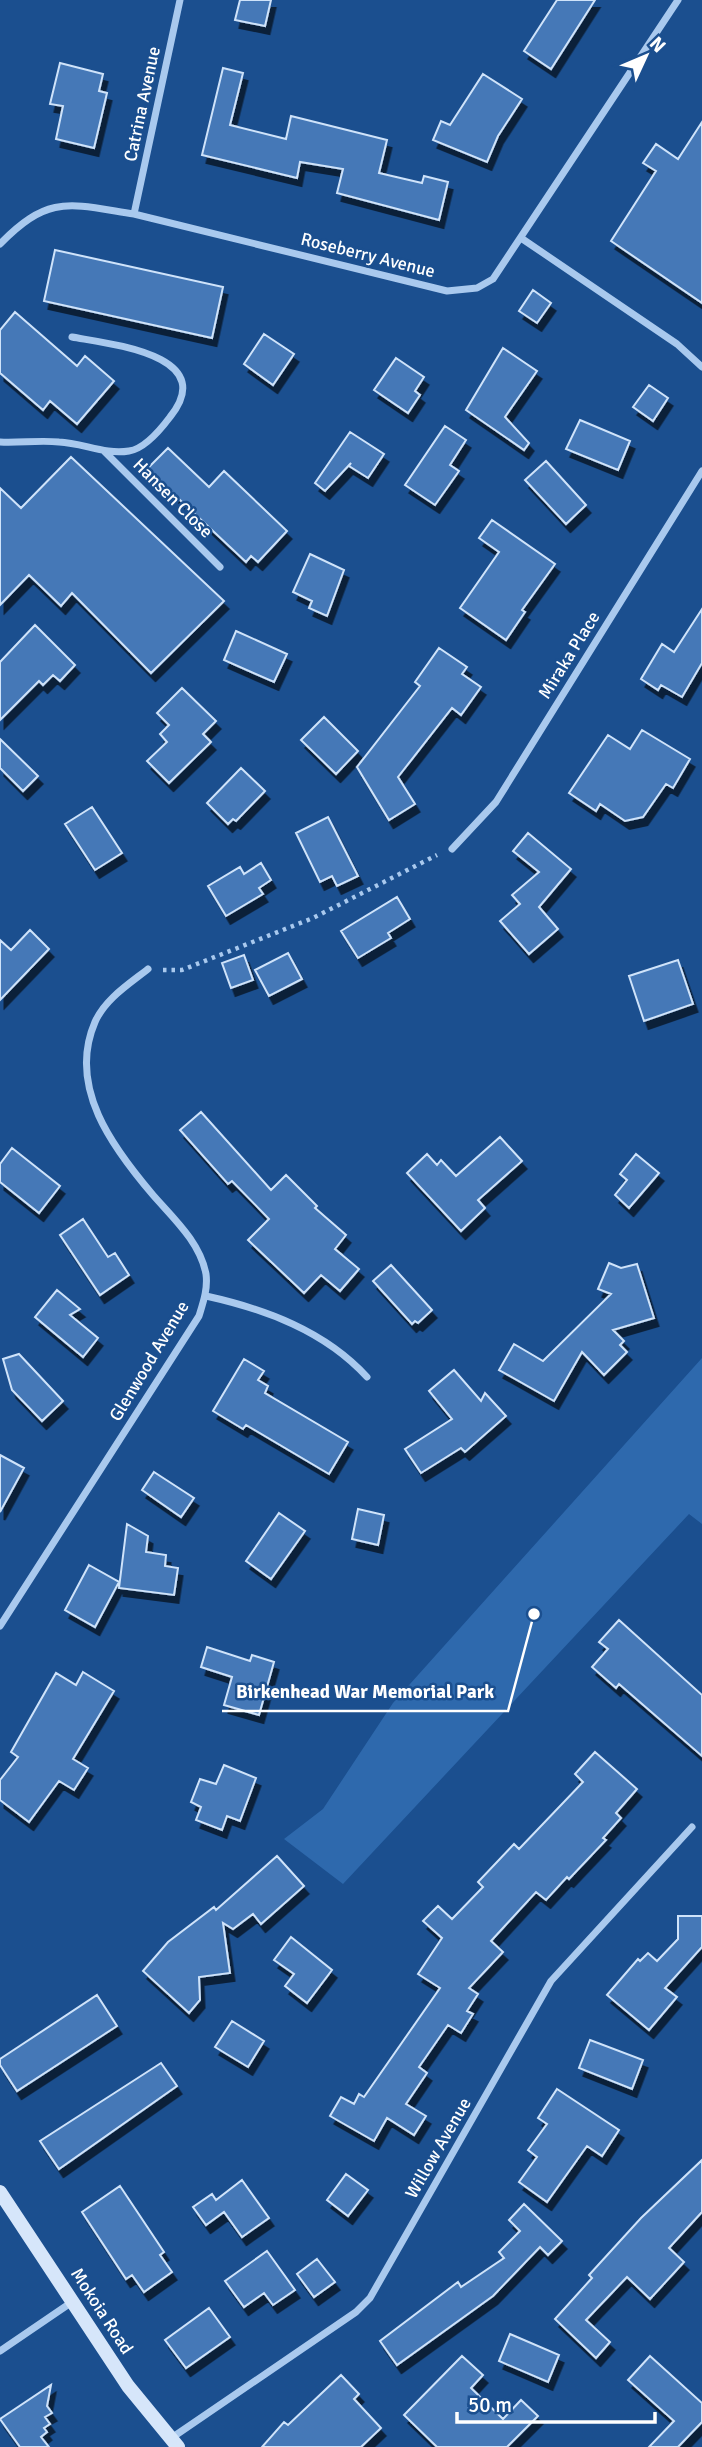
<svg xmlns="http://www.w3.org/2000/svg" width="702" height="2447" viewBox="0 0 702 2447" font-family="Signika,sans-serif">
<defs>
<filter id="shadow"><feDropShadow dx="4.5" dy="8" stdDeviation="0" flood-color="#0009"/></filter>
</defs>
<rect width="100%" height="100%" fill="#1b4f8f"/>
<path fill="#2e69ad" d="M702,1358v166l-13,-10 -346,370 -59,-45 39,-30 70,-106z"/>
<path fill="#4478b7" stroke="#cfe3fa" stroke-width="2" filter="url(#shadow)" d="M240,0h31l-6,26 -30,-6z
M557,0h38l-44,69 -27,-18z
M60,63l43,11 -4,17 8,2 -13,55 -38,-9 7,-33 -13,-2z
M223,68l20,5 -13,52 56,14 5,-23 96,24 -8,33 43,10 2,-7 24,6 -9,38 -102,-27 6,-24 -43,-7 -3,16 -95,-23z
M483,74l39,25 -24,37 -11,26 -54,-22 8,-19 9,4z
M702,122v181l-91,-62 45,-70 -13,-8 13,-19 22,15z
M55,250l168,37 -11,51 -168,-37z
M533,290l18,13 -14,20 -18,-12z
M15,312l62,54 8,-10 29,25 -37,43 -27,-23 -7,9 -43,-37v-43z
M264,334l30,20 -21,31 -29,-21z
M503,348l34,23 -32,46 24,26 -5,7 -58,-40z
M396,358l28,19 -9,14 5,4 -12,18 -34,-23z
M649,385l19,13 -15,23 -20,-14z
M580,420l50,21 -12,29 -52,-21z
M445,426l21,14 -16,25 9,6 -24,34 -30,-20z
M350,432l34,22 -16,24 -19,-12 2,-3 -26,28 -10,-8z
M168,448l41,39 15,-16 63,60 -29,31 -7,-6 -5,6 -99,-93z
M71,457l153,144 -73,72 -79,-80 -11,13 -32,-31 -29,30v-117l21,20z
M546,461l40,44 -20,19 -41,-44z
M492,520l63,44 -33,46 3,2 -19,28 -46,-32 39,-56 -20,-14z
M310,554l34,16 -17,46 -18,-8 3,-7 -19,-9z
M702,609v54l-20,34 -21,-12 -3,5 -17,-11 21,-35 12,8z
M35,625l40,40 -15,16 -7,-6 -10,10 -4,-4 -39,39v-58z
M236,631l51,23 -13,28 -50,-22z
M439,648l28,19 -5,7 19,13 -20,28 -9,-7 -54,69 17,27 -26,16 -32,-53 63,-81 -5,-4z
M182,688l34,33 -13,13 8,8 -42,41 -22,-22 20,-19 -7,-8 9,-9 -12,-12z
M324,717l34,34 -22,23 -35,-34z
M642,730l48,29 -17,29 -7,-4 -23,33 -18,4 -25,-17 -4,7 -27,-18 39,-58 22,14z
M0,739l38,37 -15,15 -23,-23z
M241,768l24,23 -29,30 -3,-2 -5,5 -21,-21z
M92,807l30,46 -27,17 -30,-46z
M328,817l30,59 -21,10 -5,-10 -12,6 -24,-49z
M528,833l43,36 -32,38 19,22 -29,25 -29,-33 20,-17 -8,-9 27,-23 -26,-21z
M261,863l10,17 -12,8 4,6 -37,22 -18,-30 32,-19 4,7z
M397,897l13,22 -22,14 3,5 -33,20 -17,-27z
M30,930l19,19 -49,51v-60l11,10z
M288,953l14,26 -33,17 -14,-26z
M244,955l9,25 -22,8 -9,-25z
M678,960l15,44 -49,17 -15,-45z
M201,1112l70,78 15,-15 31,31 -2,2 31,27 -11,14 24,20 -19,22 -19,-16 -17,18 -56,-53 21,-21 -37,-38 -4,3 -48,-54z
M500,1137l22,24 -44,39 7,8 -24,23 -54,-58 20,-19 10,11 4,-5 15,16z
M12,1148l48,38 -21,27 -39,-31v-18z
M636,1154l23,19 -30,35 -14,-13 12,-15 -7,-6z
M83,1219l25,38 7,-4 14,22 -29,20 -40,-60z
M609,1263l12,5 16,-4 17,54 -41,12 11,11 -4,4 7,7 -23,23 -22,-23 -28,49 -55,-31 15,-26 29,17 68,-67 -13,-5z
M391,1265l41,45 -14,13 -3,-2 -3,3 -39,-43z
M57,1290l23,19 -10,6 28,23 -15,19 -48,-40z
M19,1354l44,47 -21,20 -30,-31 -9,-31z
M244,1359l20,12 -6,9 10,6 -3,7 83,49 -19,32 -83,-49 -3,4 -30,-18z
M454,1370l27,31 4,-8 21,23 -41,36 -4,-4 -40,25 -16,-24 47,-30 -23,-28z
M0,1455l24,13 -24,44z
M154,1472l40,26 -13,19 -39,-27z
M358,1509l26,6 -6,30 -26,-6z
M279,1513l26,18 -34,48 -25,-18z
M127,1524l21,12 -2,16 20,3 -1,11 13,2 -4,27 -55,-7z
M89,1565l30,17 -24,45 -30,-17z
M619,1620l83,75v61l-83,-72 -3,4 -24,-21 16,-18 -9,-7z
M207,1647l43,14 2,-6 22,7 -15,53 -35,-10 8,-28 -31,-10z
M83,1672l31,19 -41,68 15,9 -14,22 -15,-9 -30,41 -29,-22v-20l18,-23 -7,-5 45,-79 20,12z
M595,1752l42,37 -21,24 5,5 -18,20 3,2 -37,39 -2,-2 -21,23 -10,-8 -45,49 12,11 -34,36 9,6 -11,17 6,3 -12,19 -13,-8 -29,42 8,6 -21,31 20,12 -12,19 -27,-17 -13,23 -44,-25 11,-19 13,7 5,-10 5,3 76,-109 -22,-14 24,-36 -19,-17 15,-15 14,13 31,-32 -5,-5 36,-38 5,5 64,-67 -8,-8z
M224,1765l32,13 -16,43 -13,-5 -5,14 -26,-10 5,-13 -10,-5 9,-23 16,5z
M277,1856l27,30 -43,38 -8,-10 -20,15 -10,-6 7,50 -31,4 1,23 -11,13 -46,-42 25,-29 46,-35 2,3z
M678,1916h24v31l-37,41 12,9 -28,33 -42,-35 31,-36 2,2 8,-8 9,8 21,-22z
M291,1937l41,33 -25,33 -22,-17 9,-12 -20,-14z
M97,1995l20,31 -100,65 -17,-26v-6z
M232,2021l32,20 -16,26 -33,-20z
M590,2040l53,20 -11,29 -53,-21z
M161,2063l16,23 -118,83 -19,-28z
M557,2089l62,41 -17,26 -15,-10 -40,56 -28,-20 18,-25 -9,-7 19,-26 -9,-6z
M702,2160v52l-33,36 15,14 -34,37 -23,-22 -41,43 24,22 -14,16 -41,-39 37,-41 -3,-3 52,-57z
M346,2174l22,16 -20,26 -21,-16z
M242,2180l27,38 -27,19 -18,-25 -18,13 -13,-18 19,-13 4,6z
M120,2186l44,66 -4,3 12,17 -28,20 -12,-17 -6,4 -44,-67z
M524,2204l38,37 -14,14 -8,-8 -47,49 -96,69 -17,-24 78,-59 3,5 43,-29 -5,-6 21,-21 -11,-11z
M267,2251l28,39 -22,15 -9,-12 -20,14 -19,-26z
M317,2259l18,23 -21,15 -17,-23z
M209,2308l21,29 -44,31 -21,-28z
M510,2334l49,21 -11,27 -49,-21z
M462,2356l21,19 -12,13 32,31 18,-19 17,16 -31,31h-70l-33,-32z
M650,2356l52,47v19l-24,25h-29l25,-26 -46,-41z
M341,2375l18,19 -5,5 27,29 -20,19h-99l22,-25 4,3z
M51,2385l-4,21 5,7 -7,4 5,7 -6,4 3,4 -6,5 8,10h-29l-20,-28z"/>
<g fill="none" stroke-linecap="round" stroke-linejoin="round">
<path stroke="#a9c9ee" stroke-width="4.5" stroke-dasharray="3.5 5" stroke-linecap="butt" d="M163,970h19l131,-52 124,-63"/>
<path stroke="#a9c9ee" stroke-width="7" d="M134,214l46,-214
M521,238l156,106 25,23
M0,244c49,-50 69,-40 134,-30l313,77 30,-3 16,-9 185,-279
M0,442c20,1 40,-2 59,0 24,1 46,13 70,9 15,-2 32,-22 41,-34 50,-62 -60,-73 -98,-80
M104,451l116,116
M452,849l44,-47 206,-331
M206,1296c59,13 119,35 161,81
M0,1626l199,-310c4,-13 9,-27 7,-42 -6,-32 -33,-56 -53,-79 -40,-47 -86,-108 -58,-173 10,-23 34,-38 53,-53
M0,2351l72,-49
M170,2439l186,-127 14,-14 181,-317 141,-154"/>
<path stroke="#d6e6fa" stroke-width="14" d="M0,2192l128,194 50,61"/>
</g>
<g text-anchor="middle" stroke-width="5" stroke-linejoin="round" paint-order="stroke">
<g font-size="18" fill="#fff" stroke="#1b4f8f">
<text transform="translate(142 104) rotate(-78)" y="6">Catrina Avenue</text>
<text transform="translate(368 255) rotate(14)" y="6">Roseberry Avenue</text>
<text transform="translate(173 498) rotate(45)" y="6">Hansen Close</text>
<text transform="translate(569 655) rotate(-58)" y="6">Miraka Place</text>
<text transform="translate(149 1361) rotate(-59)" y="6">Glenwood Avenue</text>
<text transform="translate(438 2148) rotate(-60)" y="6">Willow Avenue</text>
<text transform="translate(102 2311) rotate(57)" y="6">Mokoia Road</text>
</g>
</g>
<path fill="none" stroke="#fff" stroke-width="2.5" d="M534 1614L508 1711H222"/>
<circle fill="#fff" stroke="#1b4f8f" stroke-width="2.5" cx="534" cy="1614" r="7"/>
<g font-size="19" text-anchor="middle" font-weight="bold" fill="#fff" stroke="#1b4f8f" stroke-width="5" stroke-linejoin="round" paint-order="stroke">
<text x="365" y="1698">Birkenhead War Memorial Park</text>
</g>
<g transform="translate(646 56) rotate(46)" stroke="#1b4f8f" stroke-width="5" paint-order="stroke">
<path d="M0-5L12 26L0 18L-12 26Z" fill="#ffffff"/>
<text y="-10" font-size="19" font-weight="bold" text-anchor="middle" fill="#ffffff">N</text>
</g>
<path d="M457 2412v10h198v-10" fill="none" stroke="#ffffff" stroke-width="3.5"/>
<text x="468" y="2412" font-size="21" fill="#ffffff" stroke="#1b4f8f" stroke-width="5" paint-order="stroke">50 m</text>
</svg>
